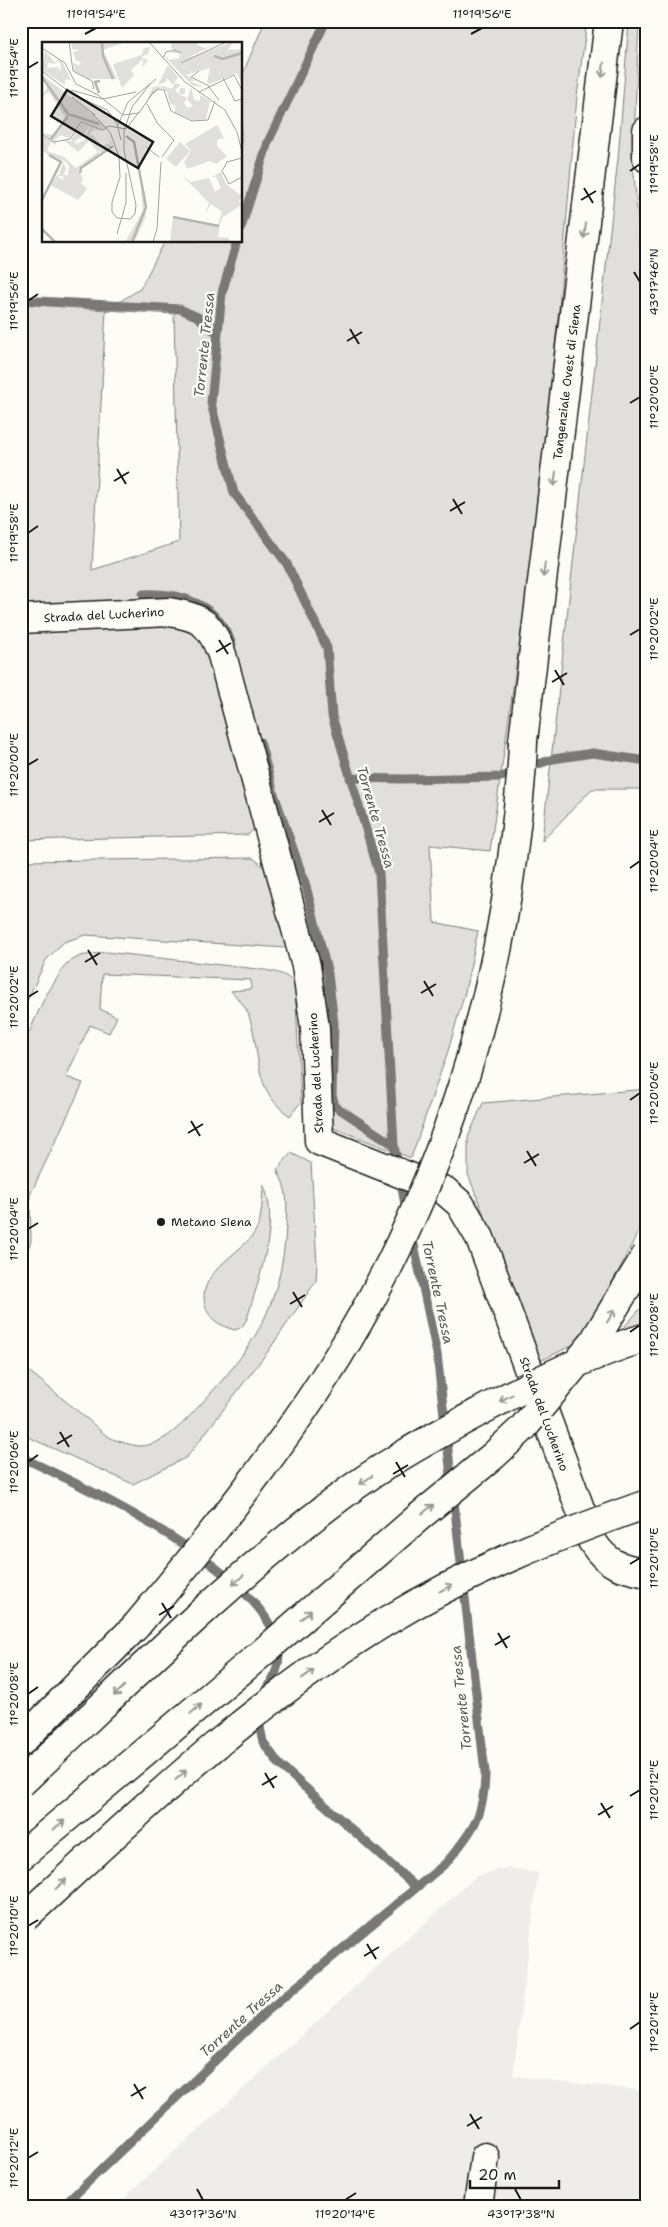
<svg xmlns="http://www.w3.org/2000/svg" width="668" height="2227" viewBox="0 0 668 2227" font-family="'Shantell Sans',sans-serif">
<rect width="100%" height="100%" fill="#fdfcf7"/>
<filter id="ink" filterUnits="userSpaceOnUse"><feTurbulence type="fractalNoise" baseFrequency=".02" numOctaves="2"/><feDisplacementMap in="SourceGraphic" scale="10" xChannelSelector="R" yChannelSelector="G"/><feConvolveMatrix kernelMatrix="1 2 1 2 8 2 1 2 1" color-interpolation-filters="sRGB"/></filter>
<g filter="url(#ink)">
<path fill="#eeede9" d="M507,1867l31,6 -25,203 134,15v115h-532l360,-329z"/>
<path fill="#e0dfdb" stroke="#7e7e7c" fill-rule="evenodd" d="M265,21h322l-10,75 -18,212 -24,225 -45,318 -60,-6 4,77 44,9 -13,61 -17,59 -37,107 -85,-33v-59l-113,-447 -192,-11v-304l85,6 34,-21 25,-48h76v-163zM106,310l68,4 5,228 -87,28z
M629,21h10l-6,142 14,158v468h-55l-50,52 76,-682z
M157,623l33,5 15,16 50,184 -7,7 -227,5v-210z
M253,858l11,9 23,81 -202,-13 -21,7 -18,18 -25,54v-153z
M106,952l151,17c14,2 29,3 38,15l6,118 -11,14c-39,-27 -28,-62 -41,-100 -3,-10 -11,-17 -18,-25l20,-2v-9l-149,-6 -2,35 17,8 -8,16 -19,-8 -24,52 17,6 -53,112 1,46 -10,24v-215l24,-53 21,-33 14,-8z
M647,1089v125l-28,56 -42,73 -37,18 -72,-187v-37l15,-34z
M291,1153l20,10 6,101 -1,17 -47,69 -82,107 -54,27 -112,-50v-69c22,17 43,35 65,53 8,6 17,17 27,21 7,3 18,6 26,7 25,0 46,-25 61,-41 53,-57 81,-97 86,-177 1,-23 3,-37 -9,-58z
M263,1184c18,37 -5,97 -16,135l-5,8 -7,3c-14,-4 -24,-9 -29,-22 -13,-35 39,-56 50,-78 7,-13 6,-32 7,-46z
M647,1301v22l-30,12z"/>
<g fill="none" stroke-linecap="round" stroke-linejoin="round">
<path stroke="#797876" stroke-width="9" d="M241,228l27,-86 58,-121
M237,241l-15,52 -11,110 23,90 53,71 40,84 5,68 47,157 15,272 12,65
M21,300l159,9 18,8 19,16
M143,594c40,-2 76,11 89,51
M260,742l14,52 32,92 22,88 6,49 -2,72 3,11 59,39
M350,778l55,1 96,-2 52,-18 40,-6 54,8
M21,1457c65,30 243,115 257,189 4,19 -5,33 -14,49
M258,1717l5,25 16,22 137,123
M63,2206l203,-194 180,-149c27,-32 39,-48 39,-91l-48,-418 -25,-119"/>
<g stroke="#1c1c1c" stroke-width="31">
<path id="street" d="M21,619l148,-7c33,5 42,12 53,43l84,311 9,62 4,113 126,50 15,13 20,34 112,303c15,24 29,27 55,32
M478,2206l7,-49"/>
</g>
<g stroke="#1c1c1c" stroke-width="31">
<path id="highway" d="M647,131v27
M523,741l86,-720
M21,1742l115,-116
M21,1856l248,-209"/>
</g>
<use href="#street" stroke="#fdfcf7" stroke-width="28"/>
<use href="#highway" stroke="#fdfcf7" stroke-width="28"/>
<g stroke="#1c1c1c" stroke-width="31" stroke-linecap="butt">
<path id="highway-bridge" d="M136,1626c76,-91 151,-184 212,-286 88,-147 142,-311 164,-480 5,-40 10,-79 11,-119
M269,1647l151,-131 73,-60 30,-28 68,-82 56,-92
M21,1783c104,-98 205,-201 319,-286 46,-35 99,-63 150,-91 51,-27 101,-52 157,-69
M25,1917c114,-105 227,-214 360,-295 82,-50 171,-86 262,-118"/>
</g>
<use href="#highway-bridge" stroke="#fdfcf7" stroke-width="28"/>
</g>
<defs><path id="oneway-shaft" d="M-6 0H5M1.5-3L5.5 0L1.5 3" fill="none" stroke-width="1.6" stroke-linecap="round" stroke-linejoin="round" transform="scale(1.25)"/></defs>
<g stroke="#989794">
<use href="#oneway-shaft" transform="translate(603 70) rotate(97)"/>
<use href="#oneway-shaft" transform="translate(585 231) rotate(97)"/>
<use href="#oneway-shaft" transform="translate(555 479) rotate(97)"/>
<use href="#oneway-shaft" transform="translate(544 570) rotate(97)"/>
<use href="#oneway-shaft" transform="translate(611 1316) rotate(-58)"/>
<use href="#oneway-shaft" transform="translate(506 1398) rotate(152)"/>
<use href="#oneway-shaft" transform="translate(366 1480) rotate(146)"/>
<use href="#oneway-shaft" transform="translate(428 1509) rotate(-39)"/>
<use href="#oneway-shaft" transform="translate(238 1580) rotate(138)"/>
<use href="#oneway-shaft" transform="translate(446 1588) rotate(-28)"/>
<use href="#oneway-shaft" transform="translate(306 1615) rotate(-41)"/>
<use href="#oneway-shaft" transform="translate(308 1674) rotate(-36)"/>
<use href="#oneway-shaft" transform="translate(119 1691) rotate(137)"/>
<use href="#oneway-shaft" transform="translate(196 1709) rotate(-40)"/>
<use href="#oneway-shaft" transform="translate(181 1775) rotate(-41)"/>
<use href="#oneway-shaft" transform="translate(59 1825) rotate(-40)"/>
<use href="#oneway-shaft" transform="translate(61 1884) rotate(-43)"/>
</g>
</g>
<path fill="none" stroke="#1c1c1c" stroke-width="2" d="M85,34l11,-6M471,34l11,-6M28,68l10,-6M630,171l10,-7M584,188l9,15M581,200l15,-9M634,272l6,10M28,301l10,-7M350,329l9,15M347,341l15,-9M630,403l10,-6M117,469l9,15M114,481l15,-9M453,499l9,15M450,511l15,-9M28,533l10,-7M630,635l10,-6M219,640l9,14M216,652l15,-9M555,670l9,15M552,682l15,-9M28,765l10,-6M322,810l9,15M319,822l15,-9M630,868l10,-7M88,950l9,15M85,962l15,-9M424,981l9,15M421,993l15,-9M28,997l10,-6M630,1100l10,-7M191,1121l9,15M188,1133l15,-9M527,1151l9,15M524,1163l15,-9M28,1229l10,-6M293,1292l9,15M290,1304l15,-9M630,1332l10,-7M60,1432l9,15M57,1444l15,-9M28,1462l10,-7M396,1462l9,15M393,1474l15,-9M630,1564l10,-6M162,1603l9,15M159,1615l15,-9M498,1633l9,15M495,1645l15,-9M28,1694l10,-7M265,1773l9,15M262,1785l15,-9M630,1796l10,-6M601,1803l9,15M598,1815l15,-9M28,1926l10,-6M367,1944l9,15M364,1956l15,-9M630,2029l10,-7M134,2084l9,15M131,2096l15,-9M470,2114l9,15M467,2126l15,-9M28,2158l10,-6M197,2189l6,11M515,2189l6,11M345,2200l11,-7"/>
<circle fill="#1c1c1c" stroke="#fdfcf7" stroke-width="2" cx="161" cy="1222" r="5"/>
<g text-anchor="middle" stroke-width="4.5" stroke-linejoin="round" paint-order="stroke">
<g font-size="12" fill="#1c1c1c" stroke="#fdfcf7">
<text transform="translate(567 382) rotate(-83)" y="4">Tangenziale Ovest di Siena</text>
<text transform="translate(104 615) rotate(-3)" y="4">Strada del Lucherino</text>
<text transform="translate(316 1073) rotate(-93)" y="4">Strada del Lucherino</text>
<text transform="translate(544 1414) rotate(70)" y="4">Strada del Lucherino</text>
</g>
<g font-size="12" fill="#1c1c1c" stroke="#fdfcf7" text-anchor="start">
<text x="171" y="1226">Metano Siena</text>
</g>
<g font-size="14" font-style="italic" fill="#5a5a58" stroke="#fdfcf7">
<text transform="translate(204 345) rotate(-84)" y="5">Torrente Tressa</text>
<text transform="translate(376 817) rotate(74)" y="5">Torrente Tressa</text>
<text transform="translate(438 1292) rotate(78)" y="5">Torrente Tressa</text>
<text transform="translate(461 1698) rotate(-96)" y="5">Torrente Tressa</text>
<text transform="translate(241 2019) rotate(-42)" y="5">Torrente Tressa</text>
</g>
</g>
<g transform="translate(42 42)">
<rect width="200" height="200" fill="#fdfcf7"/>
<path d="M29,0h55l-23,8 14,29h-29l-14,-8 -1,-8 6,2 2,-4h-5l-3,-9 7,-2 -8,-1zM130,0h27l-2,3 8,3 15,-6 -33,16 46,-16 -5,8 14,-1v36l-5,-12 -27,11 -3,-1 3,-15 -18,5 -3,-3 2,4 -5,1 10,6h-7l15,6 -11,-1 -28,-29 4,-5 -3,4 3,4 10,-2 1,-5h-9l3,-3 -3,-3zM108,5l-2,7 -7,3 7,3 -5,7v-8l-12,11 3,5 -12,13 -9,-24 29,-9 1,-6zM3,9l11,13 -8,-1 -1,5 11,-1 3,5 -1,-9 -6,-5 8,3 9,19 -6,-1v6l-23,-15zM126,23l10,12 -5,8 -6,-7 -1,4 -8,3zM0,33l42,32 22,20 -3,2 -22,-7 -12,16 -9,-3 -5,6 -13,-8 12,2 12,-16 -17,-27 -7,4 5,-8zM133,41l6,2 -6,5 4,4 1,-6h5v6h-6l8,4 -3,5 3,5 6,-2 -6,-7 4,-12 3,13 6,1v-6l10,6 -4,18 -11,2 -20,-8v-8l-5,-1 -3,-12 -6,-5 -15,15 7,-15 10,-1 9,3zM39,81l9,3 -7,10 -9,6 2,2 8,-4 6,-14 5,1 -5,7v3l6,-10 5,4 -6,-1 -3,4 10,12 9,-3 -7,-12 8,12 -11,10 -2,-4v5l-21,16 5,9 -2,4 6,6 -9,11 -28,-15 7,-10h2l4,-13 3,7 -3,7 -6,1 8,4 -3,-3 3,-4 3,2 1,-10 -3,-4 -13,-6 9,5 -2,4 1,-4 -18,-9 4,1 -5,-3v-15l14,7 -1,3 -4,-3 -4,9 17,6 12,11 22,-16 -9,-11 -11,11 -15,-12 10,1 -2,-2zM175,83l7,13 -7,2v6l10,10 -11,8 -6,-3 -23,8 -3,-7 7,-11 -6,-7zM138,100l10,9 -14,16 -10,-8zM179,130l5,12 16,12 -3,5 2,4 -18,12 -3,7 -2,13 11,1v4h-59l3,-26 45,9 4,-13 -11,-8 -6,11 4,-12 -26,-27 8,6 18,-4 6,14 6,-4 -5,-11h-4zM99,149h4l1,25 -10,23 -11,3 18,-31z" fill="#e0dfdb"/>
<path fill="none" stroke="#b7b6b2" stroke-width="2.5" d="M60,0l1,14 10,23M172,14l9,3 19,-6M0,35l26,37 31,10M57,51l-4,-11 5,-1M84,94l8,6 12,65 -14,35M9,97l17,-23M38,131l1,-5 32,-22M0,158l19,-38 -12,-7M131,175l46,9M0,187l13,13"/>
<path fill="none" stroke="#a3a29f" stroke-width="1" d="M27,0l4,29 19,10 2,8M107,0l36,40 40,28 12,22 5,20M0,6l23,15 11,21 22,11 25,20 16,-2 15,-22M121,16l3,-6 9,-2 6,3M139,21l45,-21M0,29l30,23 35,16 10,14 4,16M157,29l-8,6 18,9M181,36l12,23 7,-2M166,44l11,14M29,48l32,9 33,-7M157,50l35,-17 8,15M111,51l5,-4 6,1 7,21 21,10 16,-1 7,-19M30,55l23,18M105,62l11,20 16,16 -12,17M50,71l18,19 9,25 1,20 -8,25v10l5,6 13,1 5,-5 1,-9 -12,-55v-19l8,-24 19,-24M76,83l10,-23 28,-23M0,92l12,8 16,-3 11,-17 22,8 6,-4 17,3 13,-17M104,105l13,10M200,116l-15,4 -5,9 7,13 13,-7M75,192l9,-31v-30M111,200l4,-13 4,-67"/>
<path fill="#1c1c1c" fill-opacity="0.15" stroke="#1c1c1c" stroke-width="2.5" d="M25,48l86,52 -15,26 -87,-52z"/>
<rect width="200" height="200" fill="none" stroke="#1c1c1c" stroke-width="2.5"/>
</g>
<rect width="668" height="2227" fill="none" stroke="#fdfcf7" stroke-width="55"/>
<path d="M470 2180v8h89v-8" fill="none" stroke="#1c1c1c" stroke-width="2.5"/>
<text x="478" y="2180" font-size="15" fill="#1c1c1c" stroke="#fdfcf7" stroke-width="4" paint-order="stroke">20 m</text>
<rect x="28" y="28" width="612" height="2172" fill="none" stroke="#1c1c1c" stroke-width="2"/>
<g font-size="12" text-anchor="middle" fill="#1c1c1c">
<text x="96" y="18">11°19'54"E</text>
<text x="482" y="18">11°19'56"E</text>
<text transform="translate(14 68) rotate(-90)" y="4">11°19'54"E</text>
<text transform="translate(654 164) rotate(-90)" y="4">11°19'58"E</text>
<text transform="translate(654 282) rotate(-90)" y="4">43°17'46"N</text>
<text transform="translate(14 301) rotate(-90)" y="4">11°19'56"E</text>
<text transform="translate(654 397) rotate(-90)" y="4">11°20'00"E</text>
<text transform="translate(14 533) rotate(-90)" y="4">11°19'58"E</text>
<text transform="translate(654 629) rotate(-90)" y="4">11°20'02"E</text>
<text transform="translate(14 765) rotate(-90)" y="4">11°20'00"E</text>
<text transform="translate(654 861) rotate(-90)" y="4">11°20'04"E</text>
<text transform="translate(14 997) rotate(-90)" y="4">11°20'02"E</text>
<text transform="translate(654 1093) rotate(-90)" y="4">11°20'06"E</text>
<text transform="translate(14 1229) rotate(-90)" y="4">11°20'04"E</text>
<text transform="translate(654 1325) rotate(-90)" y="4">11°20'08"E</text>
<text transform="translate(14 1462) rotate(-90)" y="4">11°20'06"E</text>
<text transform="translate(654 1558) rotate(-90)" y="4">11°20'10"E</text>
<text transform="translate(14 1694) rotate(-90)" y="4">11°20'08"E</text>
<text transform="translate(654 1790) rotate(-90)" y="4">11°20'12"E</text>
<text transform="translate(14 1926) rotate(-90)" y="4">11°20'10"E</text>
<text transform="translate(654 2022) rotate(-90)" y="4">11°20'14"E</text>
<text transform="translate(14 2158) rotate(-90)" y="4">11°20'12"E</text>
<text x="203" y="2218">43°17'36"N</text>
<text x="345" y="2218">11°20'14"E</text>
<text x="521" y="2218">43°17'38"N</text>
</g>
</svg>
